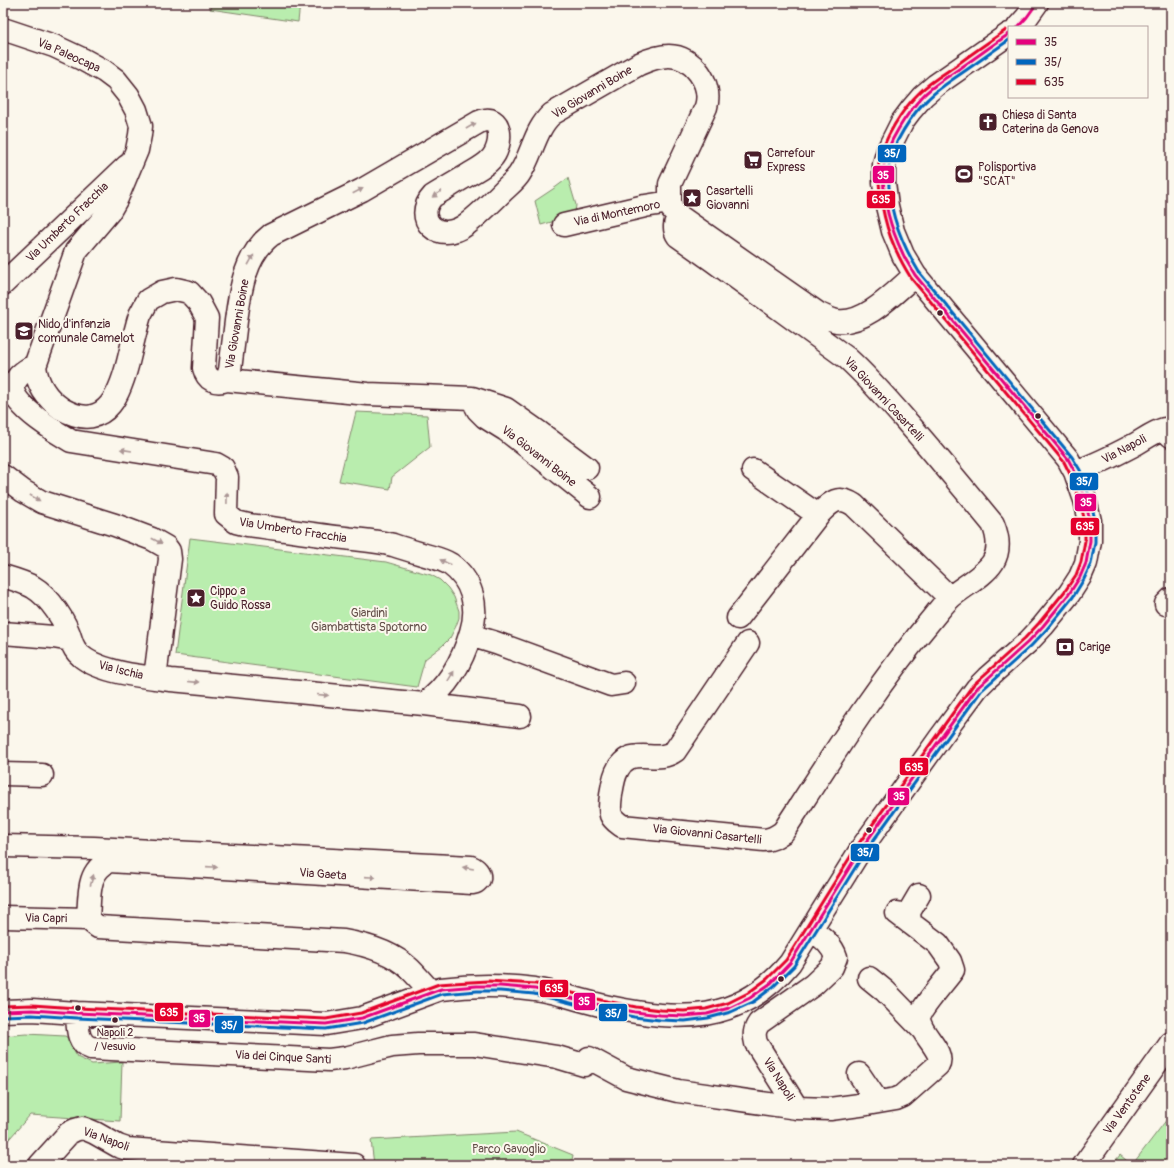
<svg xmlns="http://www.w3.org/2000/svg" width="1174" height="1168" viewBox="0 0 1174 1168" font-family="Pangolin,sans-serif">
<rect width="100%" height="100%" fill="#fbf7ec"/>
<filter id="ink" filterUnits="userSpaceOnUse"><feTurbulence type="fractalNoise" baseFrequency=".025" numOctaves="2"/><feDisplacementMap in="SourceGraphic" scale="8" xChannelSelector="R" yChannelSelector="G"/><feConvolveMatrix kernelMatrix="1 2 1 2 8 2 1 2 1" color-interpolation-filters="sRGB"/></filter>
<g filter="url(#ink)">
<path fill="#b9edae" stroke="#82866c" d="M211,3h89l-2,19 -88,-13z
M568,178l8,27 -1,8 -6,4 -28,8 -6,-24 21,-14z
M356,412l71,3 3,32 -38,30 -2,12 -51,-8z
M190,538l196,24 45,13 9,5 8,8 6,9 5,14v7l-3,8 -6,12 -8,8 -17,13 -8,28 -242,-32z
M26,1034l39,2 3,2 9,19 15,7 30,-2 -2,59 -90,-6 -27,31v-110z
M1171,1114v51h-59l8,-10 12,10z
M516,1132l57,23 -2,10h-197l-3,-25z"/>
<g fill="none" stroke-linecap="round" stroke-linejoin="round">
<g stroke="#4a1f2b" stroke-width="25">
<path id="minor" d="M1018,27l9,-10 10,-14
M3,29l51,17 28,13 22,12 12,9 12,15 8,15 5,16 -1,9 -3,15 -20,48 -8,14 -33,39 -41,115c2,18 12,33 27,43 46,26 60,-20 68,-55 3,-13 6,-26 10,-39l8,-15 14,-8 14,-3 13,3 10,11 8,15 -3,50c3,12 11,16 23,12l141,14 104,4 34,11 34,24 47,35
M678,216c-3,7 -5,13 0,20l34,24 135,98c22,20 41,42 61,65 29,33 57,67 85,101 5,12 7,26 0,38 -9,14 -29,24 -42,35 -6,5 -11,12 -16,18 -57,68 -104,143 -152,217 -6,4 -11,8 -19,8l-142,-14c-4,-3 -9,-6 -11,-11 -3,-9 2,-38 7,-46 2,-4 7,-9 11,-11 15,-6 31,4 46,-7l73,-108
M564,225l81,-19 25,-4
M3,284l124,-118
M35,366c-6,2 -11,5 -16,10 -3,4 -7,9 -6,14 3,17 44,43 58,51l145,23 7,4 4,9 -1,37 10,8 12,3c32,4 64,9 97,13 15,2 32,3 48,7 9,3 19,6 29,9 9,3 20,5 28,10 22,16 29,42 21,68 -8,28 -23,55 -47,72
M227,380l3,-10c2,-16 4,-32 6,-49 4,-30 9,-66 35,-86l91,-45 117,-68c25,-11 24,25 12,37 -6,7 -15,11 -23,16 -12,7 -23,14 -35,21 -21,22 5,50 34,28 13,-10 25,-22 36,-33 6,-6 13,-11 17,-18 12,-18 15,-44 32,-59l87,-50c9,-4 20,-8 30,-8 24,0 44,28 37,51l-36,77v18l2,7 4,5 143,100c6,2 11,6 18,7 28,4 58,-29 78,-46
M472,398l6,12 7,7 21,13 23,18 61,49
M753,470l65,45
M1075,472c20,-7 38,-16 57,-26 10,-5 21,-14 32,-17l7,7
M3,476l20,15 19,11 73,23 37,14 14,8 3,4 1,8 -15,119
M3,576c10,3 21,6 30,11 17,10 33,35 38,53
M1166,604l5,-5
M738,618l80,-103c12,-12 19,-21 36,-10l96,93
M3,633l50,4 18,3c2,7 5,12 10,16 20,17 65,21 90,24l253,24 96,12
M470,635l26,8 115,42 13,-2
M3,774l39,1
M3,846l91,2 377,19c5,2 9,6 8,12l-3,3 -4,1 -363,-22c-23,11 -19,36 -21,58
M3,917l85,2
M88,919l10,8 246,14c24,4 48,11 66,28 7,7 14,15 21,23
M910,923l-1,-11 10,-17
M811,929c10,8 21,15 25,28l-4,10 -19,18 -54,38c-5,7 -5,12 -3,20l41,65 33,1 37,-5 29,-5 7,-3 35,-31c8,-13 -19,-31 -19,-47 1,-9 27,-38 34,-48l-3,-9 -12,-17 -41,-31
M869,978l16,13 37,38
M3,1011l29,-1 45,3 249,11 36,-6 79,-29c32,-4 63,-4 94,0 25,4 50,13 74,18 72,15 130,17 181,-44l71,-114 79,-111 37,-50 10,-10 41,-36 15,-16 26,-32 11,-17 6,-14 4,-22v-20l-5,-21 -10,-28 -7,-13 -153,-184 -12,-20 -10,-24 -6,-25 -3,-23v-19l4,-14 14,-28 9,-12 12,-14 13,-11 73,-51
M77,1013c1,13 -1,30 14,35l238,12 16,-2 27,-7 20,-5 26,-2h56l83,13 27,8
M589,1058l37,20 52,13 119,17
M859,1074l19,28
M40,1165l29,-32 6,-3 7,-2 6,2 7,3 23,13 9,3 227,16
M1084,1165l87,-122"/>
</g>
<use href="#minor" stroke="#fbf7ec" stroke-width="22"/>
<g stroke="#fbf7ec" stroke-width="6">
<path id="bus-1" d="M1018,27l9,-10 10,-14
M3,1011l29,-1 45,3 249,11 36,-6 79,-29 36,-3h23l35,3 65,16 35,7 25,3 24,1 23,-2 22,-6 21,-10 21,-15 19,-20 71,-114 116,-161 51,-46 15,-16 26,-32 11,-17 6,-14 4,-22v-20l-5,-21 -10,-28 -7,-13 -153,-184c-4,-7 -9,-14 -12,-21 -13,-27 -22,-59 -19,-89 2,-21 24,-53 38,-68 10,-11 23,-18 34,-26 18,-12 35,-25 53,-37"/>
</g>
<g stroke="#fbf7ec" stroke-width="6">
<path id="bus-2" d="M3,1016l29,-1 45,3 249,11 37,-6 79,-29 35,-3h23l34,3 65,16 35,7 26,3 25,1 23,-3 23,-6 22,-10 20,-15 21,-21 71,-114 116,-161 50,-45 16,-17 26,-32 11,-18 7,-15 4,-22v-22l-5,-22 -10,-28 -8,-13 -153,-185c-19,-31 -33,-68 -30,-106 2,-20 24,-54 39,-67 10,-10 22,-18 34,-26 16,-11 31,-22 47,-33"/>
</g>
<g stroke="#fbf7ec" stroke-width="6">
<path id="bus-3" d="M3,1006l29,-1 45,3 249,11 35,-6 78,-29 14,-1 35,-2 48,3 65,16 35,7 25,3 23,1 22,-2 22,-6 20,-10 19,-14 19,-19 71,-114 116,-161 52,-47 14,-15 26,-32 11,-16 5,-13 4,-21v-19l-5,-21 -10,-27 -6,-12 -153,-184c-18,-29 -26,-51 -31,-85 -1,-10 -2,-21 -1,-30 4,-24 24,-55 41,-71 10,-10 22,-17 34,-25 17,-13 35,-25 52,-37"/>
</g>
<use href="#bus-1" stroke="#e5007d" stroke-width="3"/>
<use href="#bus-2" stroke="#0065bd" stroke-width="3"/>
<use href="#bus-3" stroke="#e4002b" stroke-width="3"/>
</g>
<defs><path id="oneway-solid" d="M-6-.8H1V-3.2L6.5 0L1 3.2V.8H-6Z"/></defs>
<g fill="#ab9695">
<use href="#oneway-solid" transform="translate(471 126) rotate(-30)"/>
<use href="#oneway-solid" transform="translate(358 191) rotate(-27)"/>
<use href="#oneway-solid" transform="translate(437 194) rotate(146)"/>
<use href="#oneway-solid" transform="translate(251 260) rotate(-61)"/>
<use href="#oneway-solid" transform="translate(126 450) rotate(-171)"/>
<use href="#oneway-solid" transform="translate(35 498) rotate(30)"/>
<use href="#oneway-solid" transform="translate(227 498) rotate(-89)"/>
<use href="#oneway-solid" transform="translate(157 541) rotate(28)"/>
<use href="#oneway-solid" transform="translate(445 562) rotate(-154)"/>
<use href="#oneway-solid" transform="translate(451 676) rotate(-58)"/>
<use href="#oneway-solid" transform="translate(194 682) rotate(5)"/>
<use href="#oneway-solid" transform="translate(323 695) rotate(5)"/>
<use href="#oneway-solid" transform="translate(212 867) rotate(4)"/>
<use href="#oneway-solid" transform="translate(468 868) rotate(-171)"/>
<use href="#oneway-solid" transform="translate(370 877) rotate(4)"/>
<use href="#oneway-solid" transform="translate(92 880) rotate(-73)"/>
</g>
</g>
<defs>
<g id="church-square" transform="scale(1)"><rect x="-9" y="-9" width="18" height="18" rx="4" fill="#4a1f2b" stroke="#fbf7ec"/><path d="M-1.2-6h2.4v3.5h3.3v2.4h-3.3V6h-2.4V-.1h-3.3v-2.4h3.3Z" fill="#fff"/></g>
<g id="supermarket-square" transform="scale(1)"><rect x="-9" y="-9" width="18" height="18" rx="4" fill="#4a1f2b" stroke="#fbf7ec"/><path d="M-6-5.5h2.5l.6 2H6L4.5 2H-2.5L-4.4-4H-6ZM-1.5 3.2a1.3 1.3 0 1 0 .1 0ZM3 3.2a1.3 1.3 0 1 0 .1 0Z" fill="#fff"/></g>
<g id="stadium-square" transform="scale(1)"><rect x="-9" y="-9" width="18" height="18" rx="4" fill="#4a1f2b" stroke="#fbf7ec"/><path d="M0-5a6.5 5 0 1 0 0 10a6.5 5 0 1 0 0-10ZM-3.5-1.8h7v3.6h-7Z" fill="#fff"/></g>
<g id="sight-square" transform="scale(1)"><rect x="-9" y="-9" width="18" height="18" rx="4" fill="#4a1f2b" stroke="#fbf7ec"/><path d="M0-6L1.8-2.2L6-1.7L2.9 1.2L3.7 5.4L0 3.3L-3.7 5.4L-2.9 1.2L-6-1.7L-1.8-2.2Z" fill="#fff"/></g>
<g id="school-square" transform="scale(1)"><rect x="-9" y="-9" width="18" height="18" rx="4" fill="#4a1f2b" stroke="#fbf7ec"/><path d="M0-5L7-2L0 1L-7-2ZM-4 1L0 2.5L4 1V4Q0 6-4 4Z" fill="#fff"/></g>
<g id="bank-square" transform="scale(1)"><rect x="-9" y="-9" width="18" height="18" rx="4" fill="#4a1f2b" stroke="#fbf7ec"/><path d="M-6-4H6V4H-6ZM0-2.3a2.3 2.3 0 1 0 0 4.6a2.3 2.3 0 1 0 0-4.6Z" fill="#fff"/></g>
</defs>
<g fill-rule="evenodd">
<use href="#church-square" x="988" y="122"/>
<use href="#supermarket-square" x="753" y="160"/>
<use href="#stadium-square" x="964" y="174"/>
<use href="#sight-square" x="692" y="198"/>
<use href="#school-square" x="24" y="331"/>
<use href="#sight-square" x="196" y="598"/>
<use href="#bank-square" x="1065" y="647"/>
</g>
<g fill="#4a1f2b" stroke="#fbf7ec" stroke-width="1.5">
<circle cx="940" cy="313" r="3.5"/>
<circle cx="1038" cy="416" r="3.5"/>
<circle cx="869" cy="830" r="3.5"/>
<circle cx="781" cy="979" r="3.5"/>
<circle cx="78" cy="1008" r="3.5"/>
<circle cx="115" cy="1020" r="3.5"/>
</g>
<g text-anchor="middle" stroke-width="4" stroke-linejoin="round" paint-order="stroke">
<g font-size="11" fill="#4a1f2b" stroke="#fbf7ec">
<text x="115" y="1036">Napoli 2<tspan x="115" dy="14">/ Vesuvio</tspan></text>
</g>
<g font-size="12" fill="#4a1f2b" stroke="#fbf7ec">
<text transform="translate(69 55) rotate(24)" y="4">Via Paleocapa</text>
<text transform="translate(592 92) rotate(-31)" y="4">Via Giovanni Boine</text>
<text transform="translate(617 213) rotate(-12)" y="4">Via di Montemoro</text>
<text transform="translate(67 222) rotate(-44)" y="4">Via Umberto Fracchia</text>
<text transform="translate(237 324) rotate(-80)" y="4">Via Giovanni Boine</text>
<text transform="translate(884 399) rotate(47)" y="4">Via Giovanni Casartelli</text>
<text transform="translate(1124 449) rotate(-28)" y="4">Via Napoli</text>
<text transform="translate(539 456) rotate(38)" y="4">Via Giovanni Boine</text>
<text transform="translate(293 530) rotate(9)" y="4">Via Umberto Fracchia</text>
<text transform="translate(121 670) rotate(14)" y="4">Via Ischia</text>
<text transform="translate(707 834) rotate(6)" y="4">Via Giovanni Casartelli</text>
<text transform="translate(323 874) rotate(4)" y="4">Via Gaeta</text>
<text transform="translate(46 918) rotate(1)" y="4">Via Capri</text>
<text transform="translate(283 1057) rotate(3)" y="4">Via dei Cinque Santi</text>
<text transform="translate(779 1079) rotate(58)" y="4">Via Napoli</text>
<text transform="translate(1127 1104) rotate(-54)" y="4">Via Ventotene</text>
<text transform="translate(106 1139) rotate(20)" y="4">Via Napoli</text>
</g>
<g font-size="12" fill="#4a1f2b" stroke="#fbf7ec" text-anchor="start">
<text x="1002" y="119">Chiesa di Santa<tspan x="1002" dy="14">Caterina da Genova</tspan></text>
<text x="767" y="157">Carrefour<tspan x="767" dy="14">Express</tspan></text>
<text x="978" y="171">Polisportiva<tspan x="978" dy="14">"SCAT"</tspan></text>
<text x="706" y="195">Casartelli<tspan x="706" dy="14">Giovanni</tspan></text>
<text x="38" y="328">Nido d'infanzia<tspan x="38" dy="14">comunale Camelot</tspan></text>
<text x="210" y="595">Cippo a<tspan x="210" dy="14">Guido Rossa</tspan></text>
<text x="1079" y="651">Carige</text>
</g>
<g font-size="12" fill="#66524c" stroke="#fbf7ec">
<text x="369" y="617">Giardini<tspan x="369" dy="14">Giambattista Spotorno</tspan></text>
<text x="509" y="1153">Parco Gavoglio</text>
</g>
</g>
<g stroke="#fbf7ec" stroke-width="1.5">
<rect x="877" y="144" width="30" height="19" rx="4" fill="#0065bd"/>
<rect x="872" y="165" width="23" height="19" rx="4" fill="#e5007d"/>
<rect x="866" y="190" width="30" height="19" rx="4" fill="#e4002b"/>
<rect x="1069" y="472" width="30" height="19" rx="4" fill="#0065bd"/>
<rect x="1074" y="493" width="23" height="19" rx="4" fill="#e5007d"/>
<rect x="1070" y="517" width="30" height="19" rx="4" fill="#e4002b"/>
<rect x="899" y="757" width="30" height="19" rx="4" fill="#e4002b"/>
<rect x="887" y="787" width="23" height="19" rx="4" fill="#e5007d"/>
<rect x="850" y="843" width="30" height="19" rx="4" fill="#0065bd"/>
<rect x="539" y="979" width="30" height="19" rx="4" fill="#e4002b"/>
<rect x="573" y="992" width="23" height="19" rx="4" fill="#e5007d"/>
<rect x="154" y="1002" width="30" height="20" rx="4" fill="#e4002b"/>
<rect x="598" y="1003" width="30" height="19" rx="4" fill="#0065bd"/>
<rect x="188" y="1009" width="23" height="19" rx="4" fill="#e5007d"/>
<rect x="214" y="1015" width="30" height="19" rx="4" fill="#0065bd"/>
</g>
<g font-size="11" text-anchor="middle" font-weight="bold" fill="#fff">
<text x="892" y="157">35/</text>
<text x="883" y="179">35</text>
<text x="881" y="203">635</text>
<text x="1084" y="485">35/</text>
<text x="1086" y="506">35</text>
<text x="1085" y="530">635</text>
<text x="914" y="771">635</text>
<text x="899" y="800">35</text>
<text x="865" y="856">35/</text>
<text x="554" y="992">635</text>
<text x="584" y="1005">35</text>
<text x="169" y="1016">635</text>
<text x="613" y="1017">35/</text>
<text x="199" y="1022">35</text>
<text x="229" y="1029">35/</text>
</g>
<rect width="1174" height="1168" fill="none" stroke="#fbf7ec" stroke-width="16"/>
<rect x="8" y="8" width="1158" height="1152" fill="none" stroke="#4a1f2b" stroke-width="1.5" filter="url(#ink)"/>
<rect x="1008" y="26" width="140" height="72" fill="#fbf7ec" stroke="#b4a19f"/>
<rect x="1016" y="39" width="20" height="6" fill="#e5007d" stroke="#b4a19f"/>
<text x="1044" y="46" font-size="12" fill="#4a1f2b">35</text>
<rect x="1016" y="59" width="20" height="6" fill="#0065bd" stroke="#b4a19f"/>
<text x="1044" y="66" font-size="12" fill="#4a1f2b">35/</text>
<rect x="1016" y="79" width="20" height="6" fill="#e4002b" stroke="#b4a19f"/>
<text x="1044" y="86" font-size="12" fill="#4a1f2b">635</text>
</svg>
